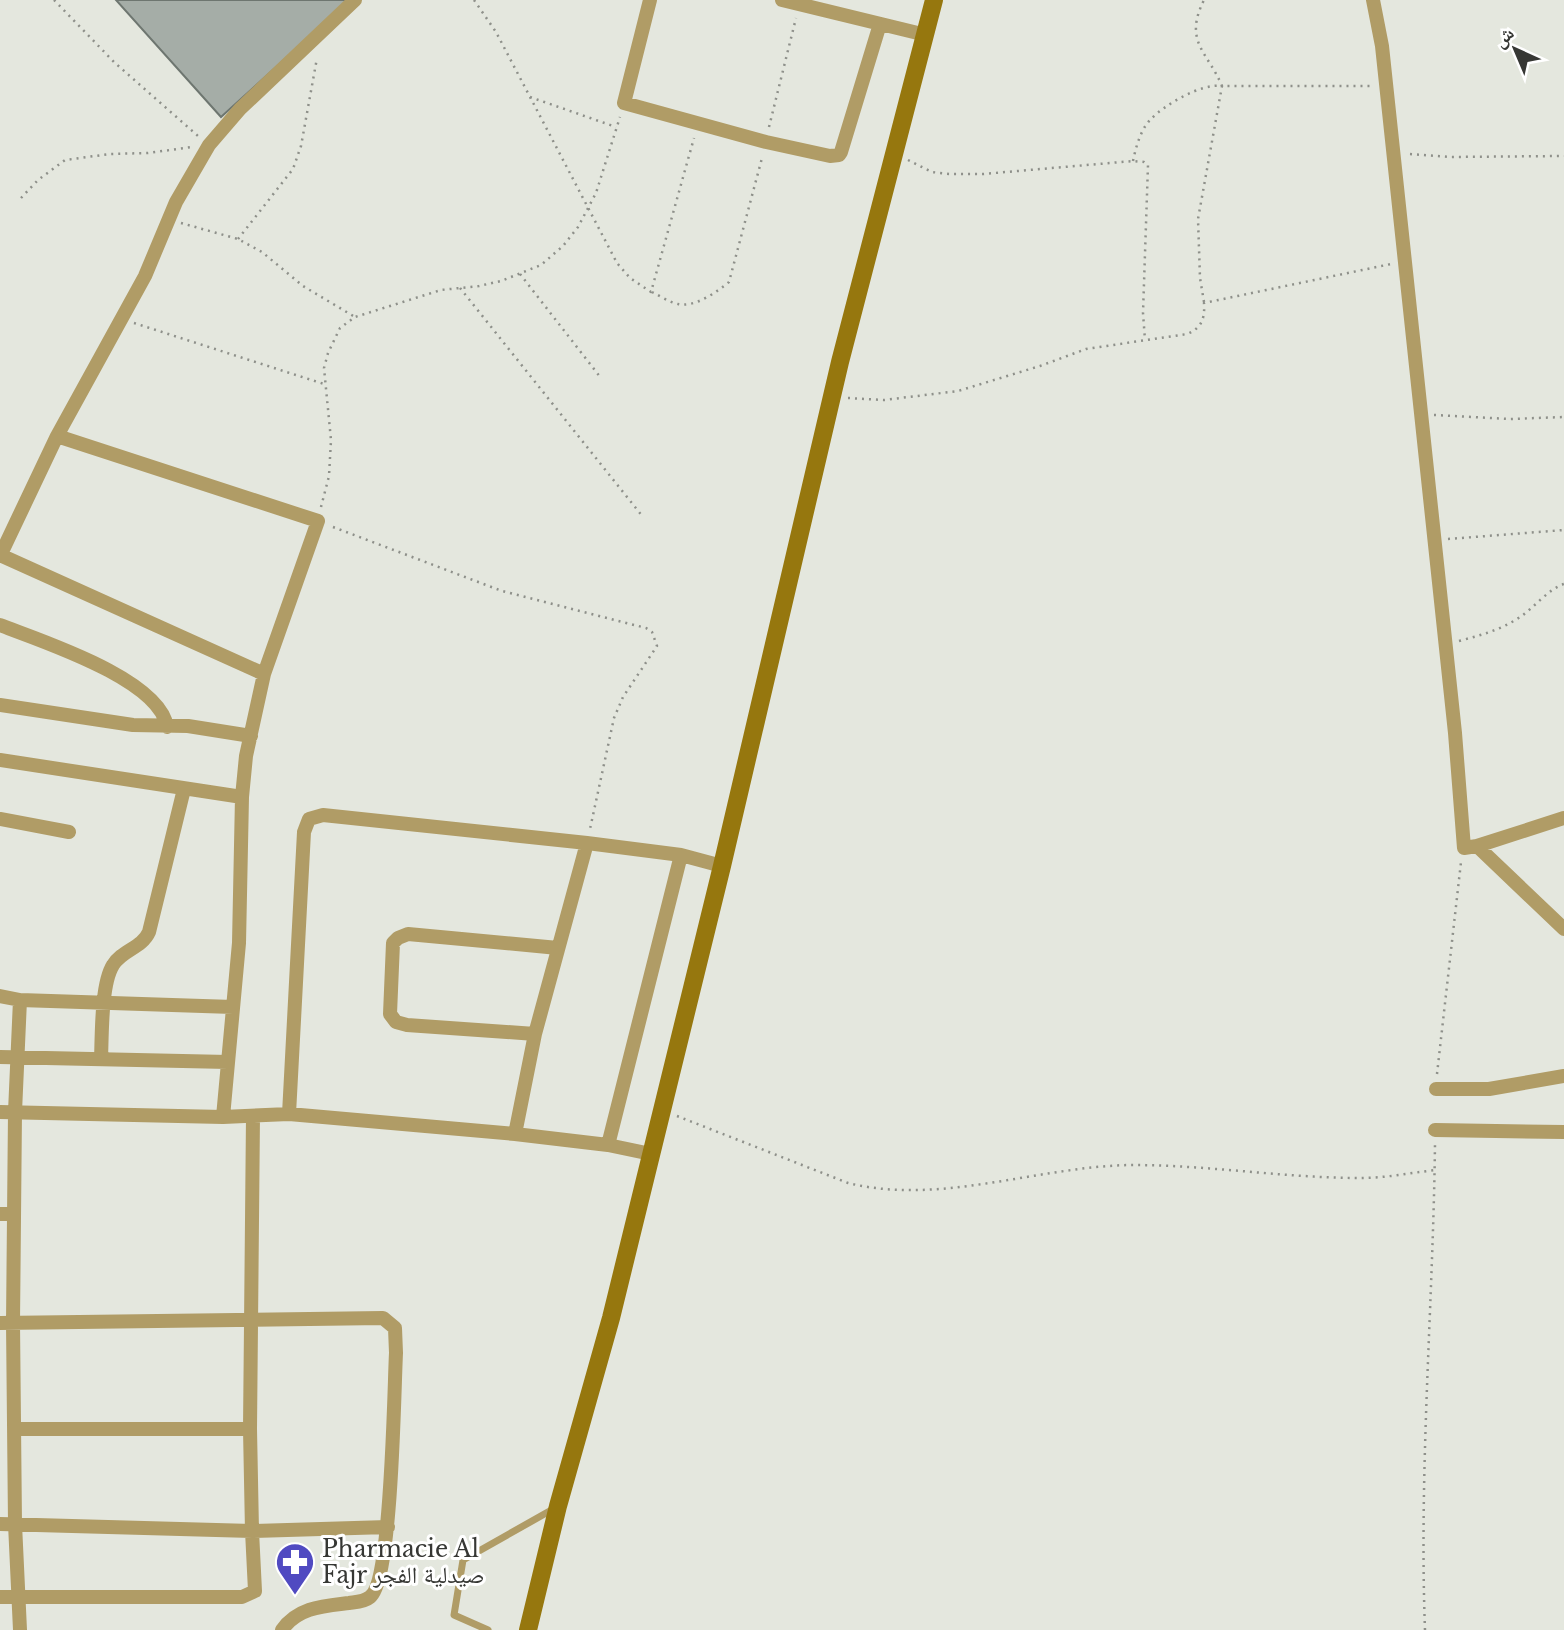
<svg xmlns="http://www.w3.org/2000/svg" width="1564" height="1630" viewBox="0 0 1564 1630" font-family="'Libre Baskerville','Noto Naskh Arabic',serif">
<rect width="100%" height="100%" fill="#e4e7de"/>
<path fill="#a5ada7" stroke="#6e7670" stroke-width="2" d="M116,0h234l-129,117z"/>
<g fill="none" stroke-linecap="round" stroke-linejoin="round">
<path stroke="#8e908a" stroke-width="2.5" stroke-dasharray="2 5" stroke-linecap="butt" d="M54,0l60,62 84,74
M474,0l22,32 121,231 13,15 21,14 43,-154
M530,97l86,30
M769,127l27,-109
M1410,154l40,3 114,-1
M908,160l24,12 17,2h34l150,-13 11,1 4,3 -5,148 2,27
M1133,161c3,-14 7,-30 17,-41 14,-15 51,-37 72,-34 -14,-34 -39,-44 -18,-86
M21,198l17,-18 27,-20 45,-6 38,-1 44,-6
M181,223l57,16 24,13 41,34 52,31
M238,239l55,-70 8,-23 16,-88
M520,274l81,104
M460,288l183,229
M652,292c8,4 17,10 26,12 16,4 39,-12 51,-22l33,-124
M1204,302l-4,-24 -2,-59 24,-133h149
M134,323l190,61
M848,398l36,2 74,-9 82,-25 46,-17 101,-15c15,-6 18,-16 17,-31l187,-39
M1434,415l76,4 54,-2
M321,507l8,-31 2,-36 -7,-72 4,-15 12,-25 15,-11 86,-27 38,-4 22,-5 40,-16 22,-19 15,-19 18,-34 24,-76
M333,527l169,64 144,37 6,4 5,14 -34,51 -9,21 -24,111
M1448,539l116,-9
M1459,641c22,-6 42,-11 61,-24 15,-10 27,-27 44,-33
M1437,1074l24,-212
M677,1116l171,67c93,23 190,-17 284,-18 77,0 152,13 229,13 24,0 49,-5 74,-8
M1425,1630c-6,-162 8,-324 10,-486"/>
<path stroke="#b09c66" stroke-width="7" d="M488,1630l-34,-15 9,-55 92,-52"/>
<path stroke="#b09c66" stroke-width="14" d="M650,0l-26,103 142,39 64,14 9,-1 2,-3 39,-128
M782,0l144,35
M1373,0l9,46 73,687 9,115 13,-2 87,-28
M57,436l261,85 -54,153 -18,82 -4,41 -3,146 -16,174
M0,555l264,119
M0,556l57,-120 88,-160 31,-74 33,-57 31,-36 115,-109
M0,625c41,16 160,54 167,102
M0,705l133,20 55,1 63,10
M0,760l242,37
M0,819l69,13
M1477,846l87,83
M0,996l20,4 213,7
M535,1034l-128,-9 -11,-3 -6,-8 3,-71 5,-5 10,-4 150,14
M0,1057l228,5
M101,1059c1,-24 0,-75 12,-94 9,-15 29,-17 36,-33l35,-143
M1436,1089h53l75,-13
M0,1112l223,5 66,-3 226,20 93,11 43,9
M289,1114l15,-282 5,-13 14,-4 264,28 94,12 41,11
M1435,1130l129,2
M515,1134l20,-100 52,-191
M608,1145l73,-290
M0,1214h14
M0,1323l383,-5 12,10 1,25c-2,36 -4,228 -26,244 -6,5 -14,5 -21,6 -25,3 -51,4 -67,27
M16,1429h234
M0,1524l252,7 136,-4
M0,1597h242l13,-6 -3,-60 -2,-102 3,-313
M20,1630l-5,-106 -2,-201 2,-211 5,-112"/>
<path stroke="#96770e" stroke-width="18" d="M528,1630l30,-124 53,-188 111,-452 118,-504 94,-362"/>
</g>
<defs>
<g id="pharmacy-pin" transform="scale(2.0125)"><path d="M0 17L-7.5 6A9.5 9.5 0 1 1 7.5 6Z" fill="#504ac1" stroke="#fff"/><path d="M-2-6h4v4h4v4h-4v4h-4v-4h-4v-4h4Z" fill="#fff"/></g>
</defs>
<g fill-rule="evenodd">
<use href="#pharmacy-pin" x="295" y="1562"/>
</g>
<g text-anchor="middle" stroke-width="6" stroke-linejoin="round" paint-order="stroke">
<g font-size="23" fill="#363734" stroke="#fff" text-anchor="start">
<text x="322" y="1557">Pharmacie Al<tspan x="322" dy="26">Fajr صيدلية الفجر</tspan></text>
</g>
</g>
<g transform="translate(1515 49) rotate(316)" stroke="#ffffff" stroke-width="5" paint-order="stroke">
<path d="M0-5L12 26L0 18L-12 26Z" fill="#363734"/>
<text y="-10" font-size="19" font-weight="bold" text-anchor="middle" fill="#363734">ش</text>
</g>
</svg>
